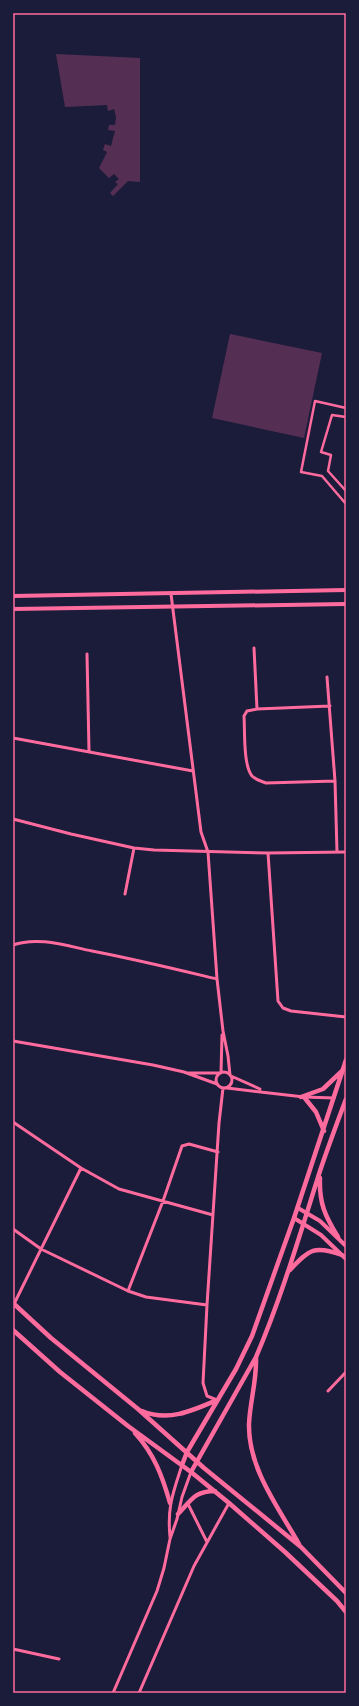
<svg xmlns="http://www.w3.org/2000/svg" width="359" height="1706" viewBox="0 0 359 1706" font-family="'DejaVu Sans',sans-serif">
<rect width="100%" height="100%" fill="#1b1b3a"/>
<path fill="#542f53" d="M56,54l84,4v124l-12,-1 -15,15 -3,-3 8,-9 -3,-2 4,-3 -5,-5 -5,4 -10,-10 8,-16 -4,-2 2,-6 6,2 2,-8 2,-7 -7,-1 1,-5h6l1,-8 -2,-8 -6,2 -1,-6 -42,2z
M230,334l92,19 -18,85 -92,-20z"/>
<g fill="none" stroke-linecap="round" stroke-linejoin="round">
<path stroke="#ff6b9d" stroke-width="2.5" d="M346,408l-31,-7 -14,71 21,4 24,28
M346,417l-14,-2 -11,37 10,3 -3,16 18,20"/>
<path stroke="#ff6b9d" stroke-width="3" d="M171,594l30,238 7,20 9,127 6,52 5,25 2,19
M254,648l3,61
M87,654l2,97
M327,677l8,104 2,71
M330,706l-73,3 -10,2 -3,5c1,14 -1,49 8,60 4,4 9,5 14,7l69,-2
M13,738l180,33
M13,819l58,15 63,14 20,2 114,3 78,-1
M268,853l10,148 5,7 8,3 55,6
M125,894l9,-46
M13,945c25,-9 54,1 79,6 42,8 83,18 125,28
M13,1041l140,24 31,7 33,12
M216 1080a8 8 0 1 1 16 0a8 8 0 1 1-16 0Z
M188,1073h32
M221,1073l1,-38
M231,1076l29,13
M227,1088l77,9 30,1
M13,1122l68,46 38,21 94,26
M13,1229l28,20 87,42 18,6 61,8
M128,1291l35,-90 19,-55 7,-2 29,8
M14,1304l67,-136
M328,1391l18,-19
M217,1400l-10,-4 -4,-13 4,-78 12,-182 4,-35
M188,1504l19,38
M170,1537c-3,-30 3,-44 12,-72
M13,1649l46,10
M113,1693l44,-102 7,-23 6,-29 7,-20 5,-22 9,-25
M139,1693l55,-127 35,-63"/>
<path stroke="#ff6b9d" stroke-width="4" d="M13,596l333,-6
M13,609l333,-5
M298,1208l22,13 26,25
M294,1218l27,17 25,24"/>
<path stroke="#ff6b9d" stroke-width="4.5" d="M301,1097l22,-8 19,-18
M304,1097l12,15 8,19
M320,1178c-1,25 5,38 18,59
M290,1270c19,-21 25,-25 52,-15
M13,1303l38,35 87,71 66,59 97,79 45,46
M13,1330l47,42 68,54 63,46 38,31 56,49 52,49 9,11
M256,1357c1,23 -6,44 -7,67 -1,44 29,83 50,120
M142,1411c26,11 50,0 75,-11
M135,1433c19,21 27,42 35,70
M182,1465l5,-13 49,-83 16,-33 42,-118 52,-158
M191,1472l65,-115c26,-61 44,-123 64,-186 8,-24 17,-48 26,-72
M178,1514c13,-13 16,-23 37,-23"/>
</g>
<rect width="359" height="1706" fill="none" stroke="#1b1b3a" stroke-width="28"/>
<rect x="14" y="14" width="331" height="1678" fill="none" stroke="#ff6b9d" stroke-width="1.5"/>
</svg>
